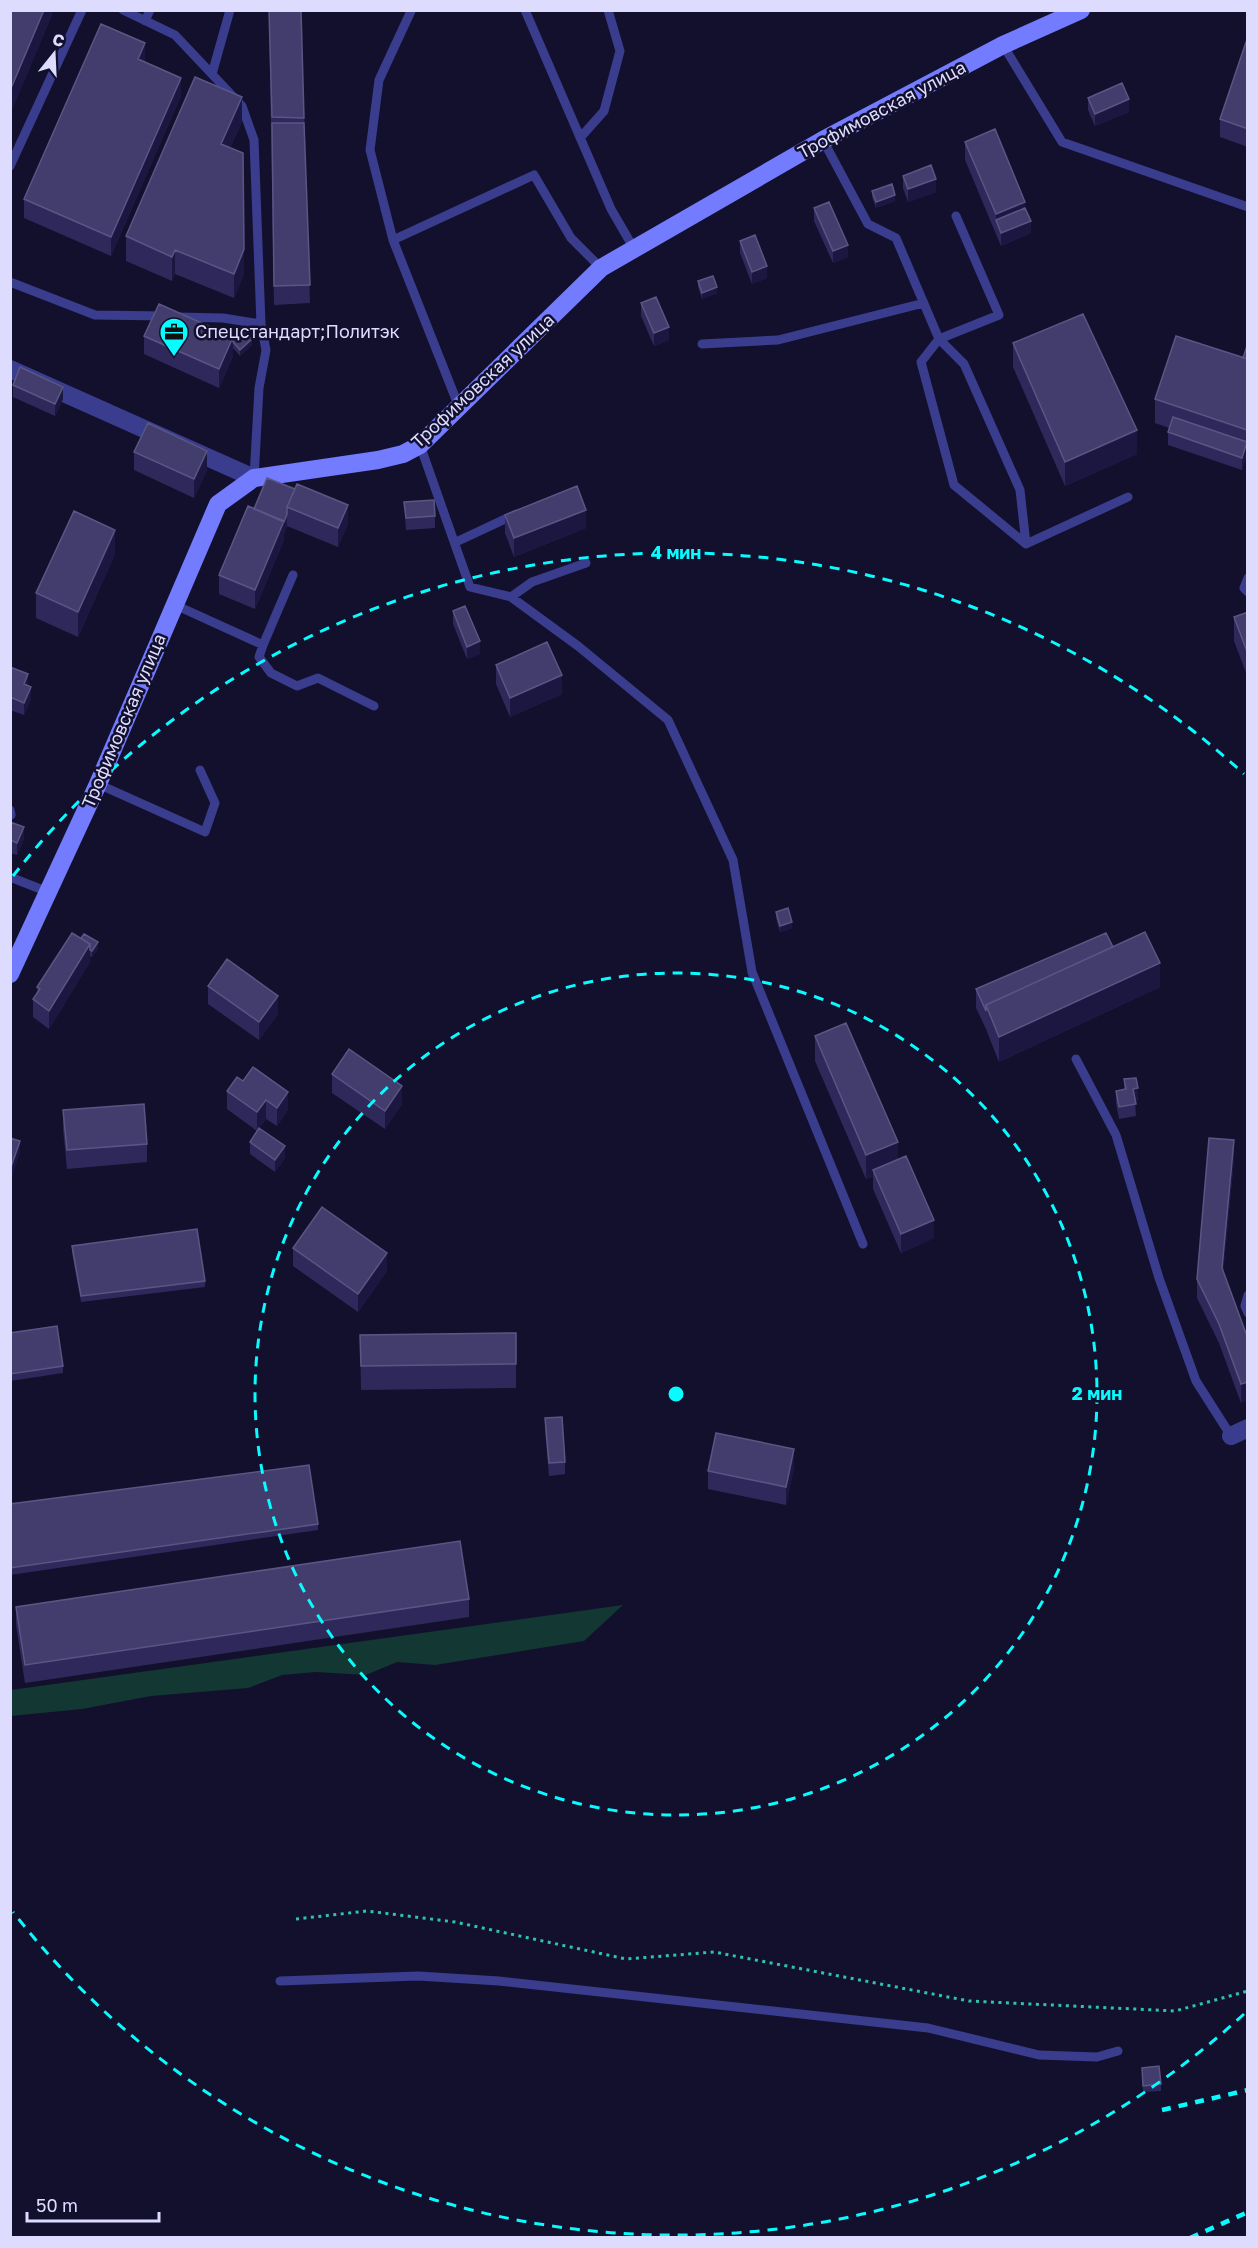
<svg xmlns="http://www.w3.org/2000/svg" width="1258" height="2248" viewBox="0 0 1258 2248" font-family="'Golos Text',sans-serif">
<rect width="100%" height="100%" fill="#13102d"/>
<path fill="#133733" d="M623,1605l-39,36 -149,24 -38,-3 -31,13 -50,-3 -34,3 -34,13 -97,8 -69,13 -71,7v-26z"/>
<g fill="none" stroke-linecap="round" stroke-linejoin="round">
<path stroke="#2cc4ae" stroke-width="3" stroke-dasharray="3 4.5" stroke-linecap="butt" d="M296,1919l71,-8 88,11 171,37 88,-7 255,49 206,10 73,-20"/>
<path stroke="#3a3d8e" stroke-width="9" d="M123,10l52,25 67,71 12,34 7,184
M525,10l86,199 22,38
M411,11l-32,69 -9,70 23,90 66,167
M145,21l5,-11
M1003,45l59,97 186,65
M212,74l18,-64
M580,138l24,-27 16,-60 -12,-41
M823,140l45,84 28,14 43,101 25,25 56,126 6,54
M10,166l72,-156
M956,216l43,99 -60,24 -18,23 33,123 72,59 102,-47
M393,240l141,-65 37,63 30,30
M10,282l85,33 69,1
M178,317l45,1 38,6 5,26 -7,38 -5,90
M702,344l76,-4 146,-37
M420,445l50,142 41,10 67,49 90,74 65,140 19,112 111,272
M456,542l60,-28
M1248,578l-4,10 4,4
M511,597l21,-15 54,-19
M173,604l90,41 30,-70
M263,645l-4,12 12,16 26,13 21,-8 56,28
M98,784l107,48 10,-29 -15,-33
M10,810l1,5
M10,877l38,15
M1076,1059l40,76 43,143 37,103 35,55
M1248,1295l-3,11 3,7
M280,1981l138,-5 81,5 429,47 111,27 58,2 21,-6"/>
<path stroke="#3a3d8e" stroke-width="18" d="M10,369l244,109
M1231,1436l17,-8"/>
<path stroke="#737bff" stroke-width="18" d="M10,974l88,-190 120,-280 36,-26 124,-18 25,-6 17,-9 181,-177 222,-128 180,-95 78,-35"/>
<path stroke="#08fbff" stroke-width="4.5" stroke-dasharray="9 8" stroke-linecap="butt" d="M1162,2110l86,-20
M1190,2238l58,-26"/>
</g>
<path fill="#2f295b" d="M10,10h44l-44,104z
M269,10h32l9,293 -36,2z
M1248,43v104l-28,-10v-18z
M145,62l36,34 -70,160 -87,-38v-19z
M1088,98l41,14 -34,14 -7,-16z
M242,122l-12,26 14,126 -10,24 -59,-24 -3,7 -46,-20v-25z
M965,142l60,66 6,25 -30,13 -36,-86z
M903,176l33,16 -28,10 -5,-14z
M872,191l23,10 -19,7 -4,-11z
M814,208l34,49 -15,6 -19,-42z
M740,241l27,37 -15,6 -12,-31z
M698,281l19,12 -15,6 -4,-12z
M641,303l28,37 -15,6 -13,-30z
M144,336l88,1 20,8 -12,11 -7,-8v8l-14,32 -75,-34z
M1013,343l124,111 -72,32 -52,-119z
M1248,343v109l-6,18 -74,-25v-13l1,-4 -14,-5v-24l88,-41z
M13,385l50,14 -8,17 -42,-19z
M134,452l73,18 -13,28 -60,-28z
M267,478l81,46 -10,23 -51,-21 -3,8v6l-29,69 -36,-15v-19l35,-66z
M404,502l31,14v12l-29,2z
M505,515l81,13 -72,29 -9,-24z
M115,554l-37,83 -42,-19v-25z
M453,611l27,43 -13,5 -14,-35z
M1248,612v66l-14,-37v-24z
M496,665l66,29 -52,23 -14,-33z
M10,667l21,32 -7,16 -14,-5z
M10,822l14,17 -7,16 -7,-2z
M776,912l16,16 -12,4 -4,-14z
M72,933l26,16 -6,8 -2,-1v6l-41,67 -16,-12v-18l4,-7v-5z
M1113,947l47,40 -161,75 -13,-33 -10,-21v-19z
M208,986l70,28 -19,26 -51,-36z
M815,1036l83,123 36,79 -33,15 -28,-64v-12l-7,2 -51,-118z
M332,1074l70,30 -17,25 -53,-36z
M1124,1079l14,22h-3l1,15 -17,3 -3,-16v-12l8,-2z
M243,1081l45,29 -11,16 -11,-7 -9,12 -30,-22v-18z
M63,1110l84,34v18l-80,7 -4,-40z
M250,1142l35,16 -10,14 -25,-18z
M1234,1159l-11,113 25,67 -7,64 -22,-60 -22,-45v-19z
M72,1246l133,35v6l-124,15 -9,-49z
M293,1248l94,23 -29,41 -65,-46z
M10,1333l53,33v7l-53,8z
M516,1333v55l-155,2 -1,-55z
M545,1418l20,44v12l-16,2 -4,-46z
M794,1467l-8,38 -78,-16v-18z
M10,1504l308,20v6l-308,45z
M469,1599v18l-444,66 -9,-58v-18z
M1142,2068l19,16v7l-18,1z"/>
<path fill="#1c1741" d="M44,10h10l-42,100v-24z
M145,43v19l-7,16v-19z
M181,78v18l-70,160v-19z
M242,97v25l-21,47v-25z
M12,98v12l-2,4v-12z
M1129,99v13l-34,14v-12z
M936,179v13l-28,10v-13z
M895,195v6l-19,7v-6z
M1025,202v19l-29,-1v-6z
M1031,221v12l-30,13v-13z
M848,245v12l-15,6v-12z
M244,249v25l-10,24v-24z
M175,250v24l-3,7v-24z
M767,266v12l-15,6v-12z
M717,287v6l-15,6v-6z
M669,327v13l-15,6v-13z
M233,337v19l-14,32v-19z
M252,339v6l-12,11v-6z
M63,387v12l-8,17v-12z
M1248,428v24l-6,18v-12l5,-16z
M1137,430v24l-72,32v-24z
M207,451v19l-13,28v-19z
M348,505v19l-10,23v-19z
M586,510v18l-72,29v-19z
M287,514v12l-3,8v6l-29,69v-19z
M115,530v24l-37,83v-25z
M480,641v13l-13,5v-12z
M28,674v12l-4,-2z
M562,675v19l-52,23v-19z
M31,687v12l-7,16v-12z
M24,827v12l-7,16v-12z
M792,922v6l-12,4v-6z
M98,942v7l-6,8v-6z
M90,944v18l-41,67v-18z
M1160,963v24l-161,75v-25z
M278,996v18l-19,26v-18z
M402,1086v18l-17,25v-18z
M1138,1088v13l-5,1v-13z
M288,1092v18l-11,16v-18z
M266,1100v19l-9,12v-19z
M1234,1140v19l-12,127v-18z
M20,1141v12l-9,27v-13z
M898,1142v24l-25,4v7l-7,2v-24z
M285,1146v12l-10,14v-12z
M934,1220v18l-33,15v-19z
M387,1253v18l-29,41v-18z
M1248,1382v18l-7,3v-19z
M794,1449v18l-8,38v-18z"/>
<path fill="#423d6d" stroke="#5a5684" stroke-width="1.5" d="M10,10h34l-32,76 -2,-1z
M269,10h32l3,108 -32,-1z
M101,24l44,19 -7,16 43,19 -70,159 -87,-38z
M1246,42l2,1v86l-28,-10z
M195,77l47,20 -21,47 22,9 1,96 -10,25 -59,-24 -3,7 -46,-21z
M1122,83l7,16 -34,15 -7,-16z
M272,123h32l6,162 -36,1z
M995,129l30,73 -29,12 -31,-72z
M931,165l5,14 -28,10 -5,-13z
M892,184l3,11 -19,7 -4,-11z
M829,202l19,43 -15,6 -19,-43z
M1025,208l6,13 -30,12 -5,-13z
M755,235l12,31 -15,6 -12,-31z
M713,276l4,11 -15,6 -4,-12z
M656,297l13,30 -15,6 -13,-30z
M159,304l74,33 -14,32 -75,-33z
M1083,314l54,116 -72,32 -52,-119z
M242,327l10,12 -12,11 -7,-8v-5h-1z
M1176,336l72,23 -1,71 -92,-31z
M1248,343v16l-5,-1z
M20,367l43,20 -8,17 -42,-19z
M1173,417l74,25 -5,16 -74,-26z
M148,423l59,28 -13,28 -60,-27z
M267,478l28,11 -8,18v7l-3,8 -30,-13z
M297,484l51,21 -10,23 -51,-21z
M577,486l9,24 -72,28 -9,-23z
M434,500l1,16 -29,2 -2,-16z
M248,506l36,15 -29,69 -36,-15z
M74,511l41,19 -37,82 -42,-19z
M465,606l15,35 -13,6 -14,-36z
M1248,612v42l-14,-37z
M547,642l15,33 -52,23 -14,-33z
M10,667l18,7 -4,10 7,3 -7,16 -14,-6z
M10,822l14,5 -7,16 -7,-3z
M788,908l4,14 -12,4 -4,-14z
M1145,932l15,31 -161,74 -13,-32z
M72,933l18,11 -41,67 -16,-12 7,-10 -3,-2z
M1106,933l7,14 -127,58v6l-10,-22z
M84,934l14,8 -6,9 -2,-1v-6l-9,-6z
M227,959l51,37 -19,26 -51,-36z
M846,1023l52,119 -32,13 -51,-119z
M349,1049l53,37 -17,25 -53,-37z
M253,1067l35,25 -11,16 -11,-8 -9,12 -30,-21 10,-14 6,4z
M1136,1078l2,10 -5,1 3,15 -17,3 -3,-16 10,-2 -2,-10z
M144,1104l3,40 -80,6 -4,-40z
M259,1128l26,18 -10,14 -25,-18z
M10,1138l10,3 -9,26h-1z
M1209,1138l25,2 -12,128 26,71v43l-7,2 -22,-60 -22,-45z
M906,1156l28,64 -33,14 -28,-64z
M322,1207l65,46 -29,41 -65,-46z
M197,1229l8,52 -124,15 -9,-50z
M57,1326l6,40 -53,8v-41z
M516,1333v31l-155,2 -1,-31z
M562,1417l3,45 -16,1 -4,-45z
M716,1433l78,16 -8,38 -78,-16z
M309,1465l9,59 -308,44v-64z
M460,1541l9,58 -444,66 -9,-58z
M1159,2066l2,18 -18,2 -1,-18z"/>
<g fill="none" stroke="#08fbff" stroke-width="3" stroke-dasharray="10 8">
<circle cx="676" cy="1394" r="421"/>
<path d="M1244 2014A841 841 0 0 1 13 1912M13 876A841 841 0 0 1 1244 774"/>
</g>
<defs>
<g id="office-pin" transform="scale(1.5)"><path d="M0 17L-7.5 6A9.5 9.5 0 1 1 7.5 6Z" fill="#08fbff" stroke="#13102d"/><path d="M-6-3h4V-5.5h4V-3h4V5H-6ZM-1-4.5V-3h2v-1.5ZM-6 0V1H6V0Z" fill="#111"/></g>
</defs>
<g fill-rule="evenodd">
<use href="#office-pin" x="174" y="332"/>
</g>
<g text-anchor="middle" stroke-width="5" stroke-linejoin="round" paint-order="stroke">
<g font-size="18" fill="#dddcff" stroke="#13102d">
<text transform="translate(882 110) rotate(-28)" y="6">Трофимовская улица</text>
<text transform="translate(483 381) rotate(-43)" y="6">Трофимовская улица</text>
<text transform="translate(124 721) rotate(-67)" y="6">Трофимовская улица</text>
</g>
<g font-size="18" fill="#dddcff" stroke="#13102d" text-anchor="start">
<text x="195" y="338">Спецстандарт;Политэк</text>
</g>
</g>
<circle cx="676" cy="1394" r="9" fill="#08fbff" stroke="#13102d" stroke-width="3"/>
<g font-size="18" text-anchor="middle" font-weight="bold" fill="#08fbff" stroke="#13102d" stroke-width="5" stroke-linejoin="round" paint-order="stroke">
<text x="676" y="559">4 мин</text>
<text x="1097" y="1400">2 мин</text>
</g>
<rect width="1258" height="2248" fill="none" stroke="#dddcff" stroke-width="24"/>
<g transform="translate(54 54) rotate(18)" stroke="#13102d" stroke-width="4.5" paint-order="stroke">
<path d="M0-4.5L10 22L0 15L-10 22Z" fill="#dddcff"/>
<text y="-9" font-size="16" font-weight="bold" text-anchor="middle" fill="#dddcff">С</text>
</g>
<path d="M27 2212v9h132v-9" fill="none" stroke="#dddcff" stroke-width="3"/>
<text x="36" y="2212" font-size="18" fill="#dddcff" stroke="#13102d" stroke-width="4.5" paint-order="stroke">50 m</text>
</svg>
